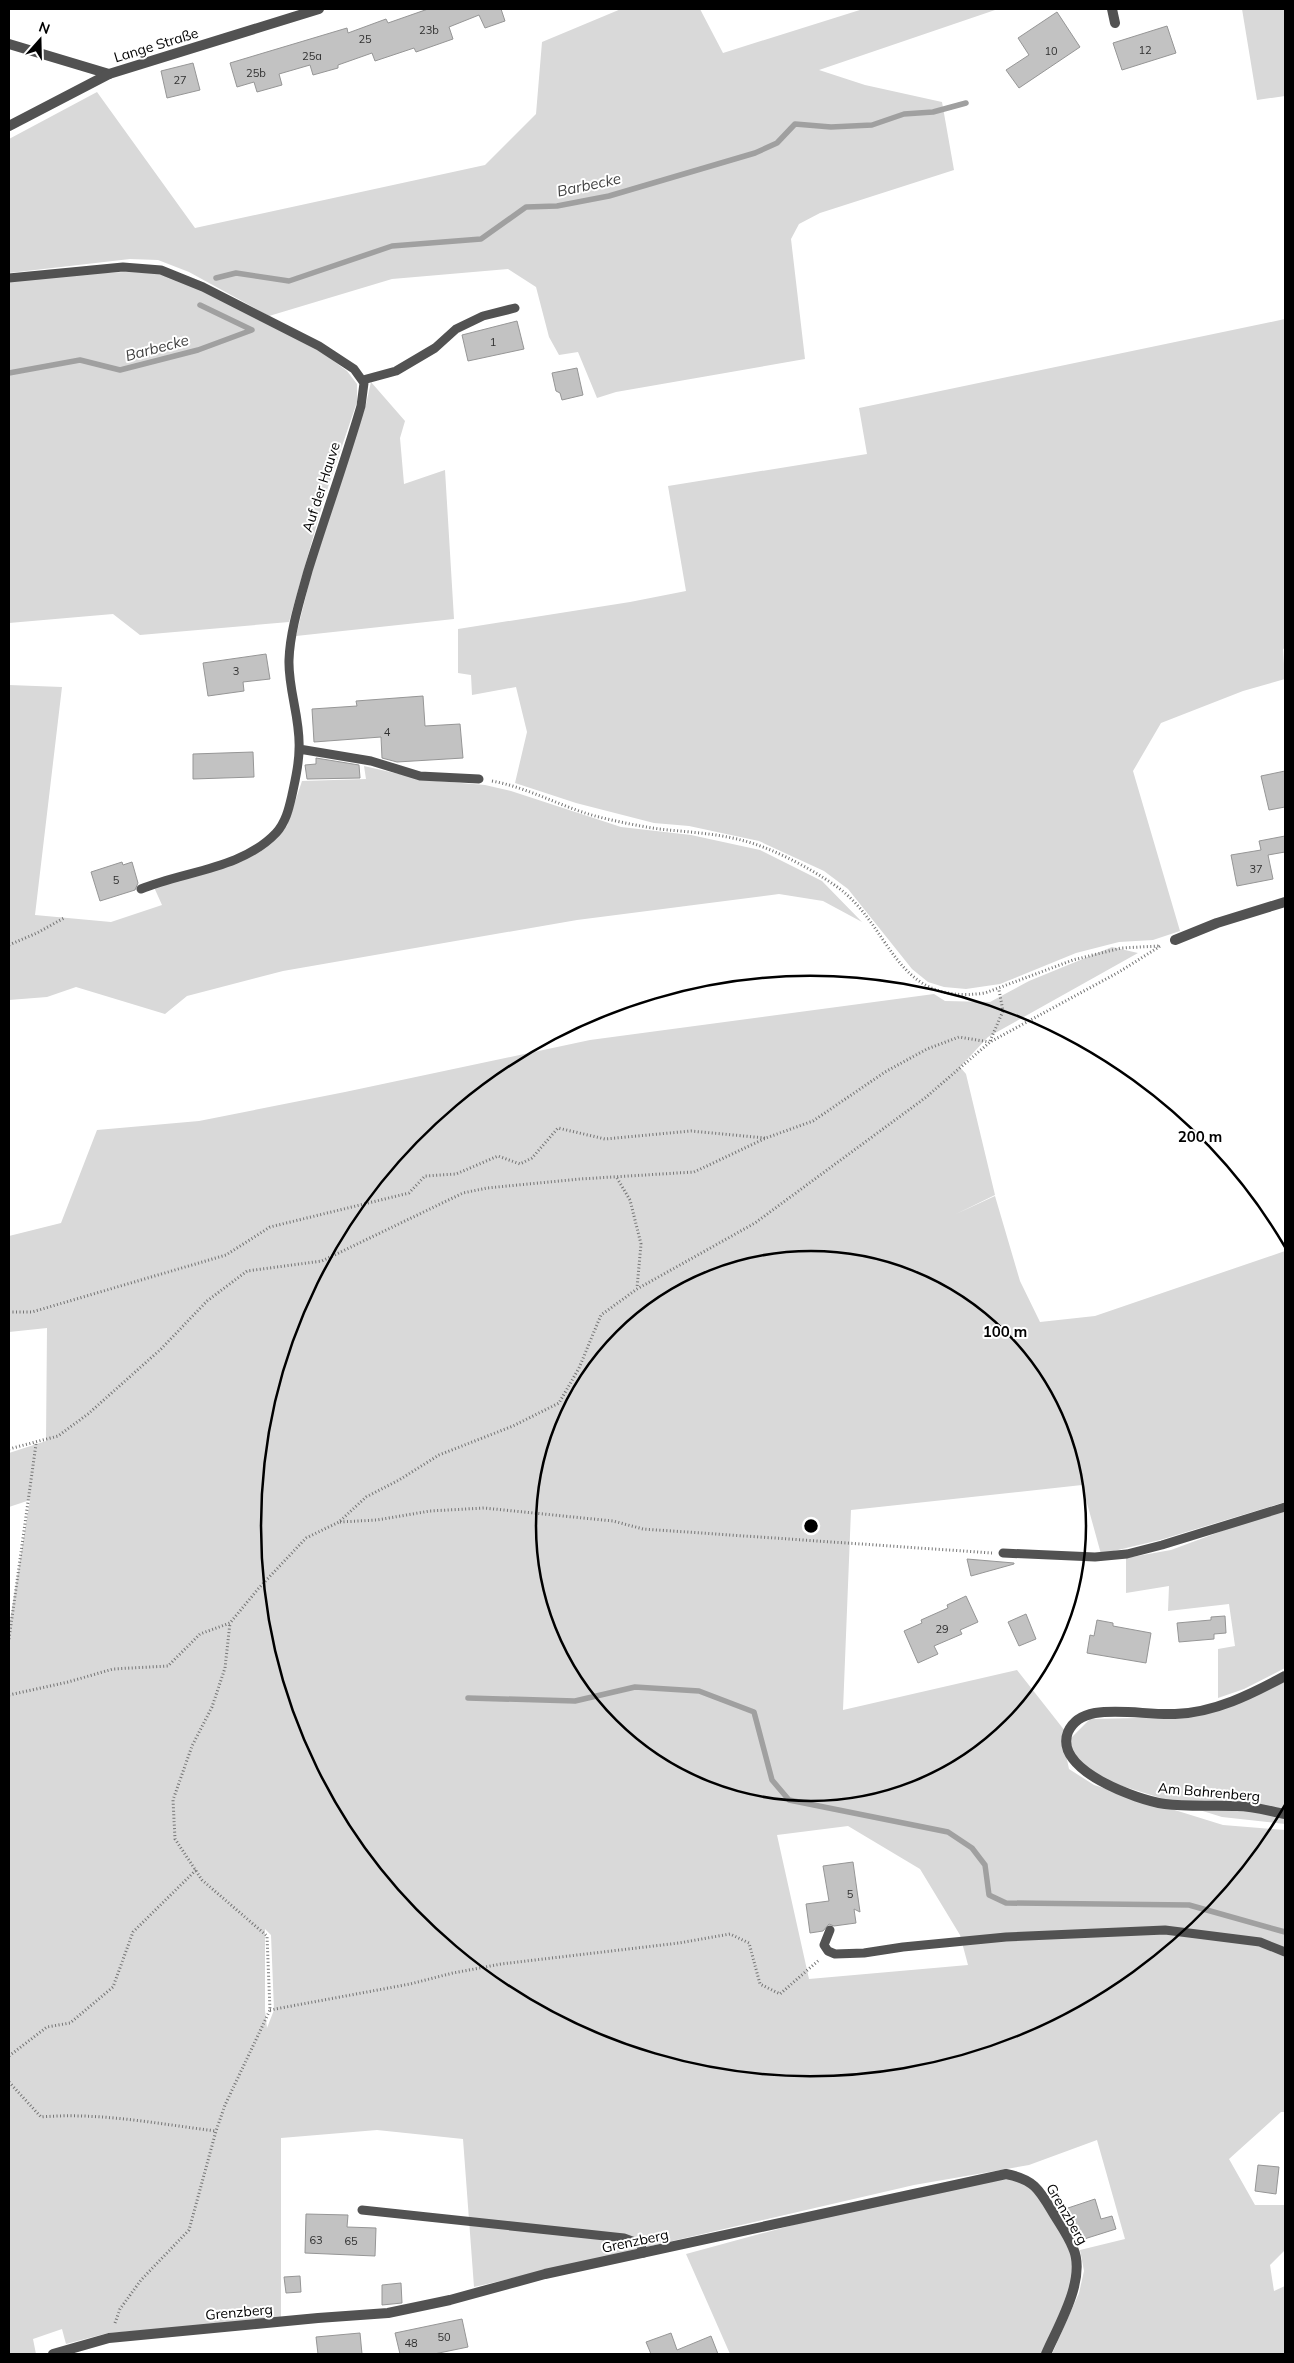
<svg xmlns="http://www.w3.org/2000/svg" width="1294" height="2363" viewBox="0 0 1294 2363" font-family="Mulish,sans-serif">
<rect width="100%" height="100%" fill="#fff"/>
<path fill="#d9d9d9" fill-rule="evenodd" d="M621,9h79l23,44 140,-44h135l-179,61 46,15 77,17 12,68 -134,43 -21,11 -8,15 14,120 -189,33 -19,6 -19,-46 -19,3 -10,-18 -13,-50 -28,-18 -116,10 -123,37 -80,-44 -31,-12 -28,-1 -121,14v-134l88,-47 98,136 290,-63 51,-51 6,-72z
M1242,9h43v87l-28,4z
M125,272l34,1 44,18 115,58 29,22 10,13v18l-33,97 -35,123 -149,13 -27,-21 -104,9v-341l71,-8z
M1285,319v329l-2,1 2,30 -42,12 -82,32 -28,48 47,160 -27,9 -34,2 -43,11 -76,31 -34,5 -22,-2 -16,-5 -16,-13 -64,-80 -24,-18 -65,-30 -70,-15 -35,-3 -78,-20 -61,-20 12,-51 -11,-45 -44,8 -1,-20 -13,-2v-44l172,-27 56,-11 -18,-105 199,-32 -8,-46z
M371,382l34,39 -5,17 4,46 41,-14 9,149 -158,17 16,-65 54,-167z
M9,685l53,2 -27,228 76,7 51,-17 -9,-20 57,-13 50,-20 27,-26 15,-45 64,-2 -2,-13 61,14 60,5 26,6 110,36 70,8 69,15 62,31 40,41 -39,-21 -44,-7 -202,26 -294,51 -96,25 -22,18 -89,-27 -29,10 -38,3z
M1112,947l26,6 -150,84 -28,30 6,7 29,121 -39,19 39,-18 25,85 20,41 55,-6 190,-65v251l-125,38 -59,14 -19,-69 -231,25 -8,200 174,-40 48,61 -1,14 5,24 25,16 129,40 62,5v282h-4l-52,47 26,46h30v45l-15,15 4,26 11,-5v68h-233l27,-61 5,-22 -4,-21 45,-11 -28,-99 -68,25 -115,20 -440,102 -11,-148 -86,-9 -96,8v182l-173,13 -42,11 -4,-15 -29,10 3,15h-27v-728l21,-126 -21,7v-54l37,-12 1,-113 -38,4v-96l52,-13 36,-93 102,-9 146,-29 245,-52 344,-46 11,7 45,1 39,-21zM848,1826l72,43 40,66 8,30 -159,14 -32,-144zM265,1929l6,6 3,75 -7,18 -2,-18z
M1285,1510v158l-41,21 -26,9v-49l17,-3 -6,-42 -61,7 1,-25 -43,7v-35l45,-8 59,-22z
M1285,1676v148l-63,-7 -129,-40 -20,-13 -3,-25 20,-20 93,-2z
M993,2177l27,2 19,15 27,46 7,24 -2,22 -10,28 -20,40h-311l-44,-100 177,-48z"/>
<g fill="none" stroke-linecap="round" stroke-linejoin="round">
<path stroke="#a0a0a0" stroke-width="5.5" d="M216,278l20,-5 53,8 103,-35 89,-7 45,-32 31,-1 52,-10 146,-43 22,-10 18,-19 36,3 41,-2 32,-11 29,-2 33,-9
M9,373l71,-13 40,10 78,-20 54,-20 -52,-25
M468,1698l107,3 60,-14 64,4 55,21 18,68 17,20 159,32 24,16 13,17 4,30 17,8 183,2 96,27"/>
</g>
<path fill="#c2c2c2" stroke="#969696" d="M428,9h73l4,12 -20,7 -6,-13 -30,12 4,12 -37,13 -2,-4 -39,13 -3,-8 -34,12v3l-25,7 -3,-10 -31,9 3,11 -25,7 -3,-10 -17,5 -7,-24 117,-35 1,5 38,-14 2,4z
M1057,12l23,35 -61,41 -13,-18 23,-15 -11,-17z
M1167,26l9,27 -54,17 -9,-27z
M193,63l7,27 -33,8 -6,-27z
M517,321l7,28 -56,12 -6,-26z
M577,368l6,27 -21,5 -2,-7 -4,-2 -4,-18z
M266,654l4,25 -27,3 1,9 -36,5 -5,-33z
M423,696l2,30 35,-2 3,34 -66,4 -15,-4 -1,-21 -67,5 -2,-33 45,-3 -1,-5z
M253,752l1,25 -61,2v-25z
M316,758l43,7 1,13 -53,1 -2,-14 11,-1z
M1285,771v36l-16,3 -8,-34z
M1285,836v16l-17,3 5,24 -36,7 -6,-31 30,-5 -2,-9z
M122,862l1,3 9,-3 6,21 -3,7 -35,11 -9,-29z
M967,1559l47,4v1l-43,12z
M966,1596l12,26 -18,8 2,4 -28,12 4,8 -20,9 -14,-32 18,-8 -1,-3 27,-12 -1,-3z
M1026,1614l10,25 -17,7 -11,-24z
M1225,1616l1,17 -12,1v5l-35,3 -2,-19 34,-3v-3z
M1097,1620l16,3v3l38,7 -5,30 -59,-10 3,-18 4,1z
M853,1862l7,50 -6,-3 2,14 -22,3 -5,-2 -6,7 -13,2 -4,-29 23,-3 -6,-35z
M1258,2165l21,2 -3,27 -21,-3z
M1095,2199l6,20 11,-3 4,13 -35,11 -6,-17 -6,2 -7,-15z
M306,2214l42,1 -1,12 29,1 -1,28 -70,-3z
M300,2276l1,16 -15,1 -2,-16z
M401,2283l1,20 -20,2v-20z
M462,2319l6,28 -34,7h-34l-5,-21z
M360,2333l2,21h-44l-2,-17z
M671,2333l6,17 34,-14 7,18h-67l-5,-12z"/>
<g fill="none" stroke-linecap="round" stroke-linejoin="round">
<path stroke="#747474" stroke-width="3" stroke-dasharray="1 2.5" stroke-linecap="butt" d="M492,781c38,7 71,27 107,36 20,5 40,9 60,12 27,3 55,4 82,11 29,7 67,27 92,44 60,39 58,123 152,109l88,-33 48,-12 38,-2
M9,945l28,-12 27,-15
M990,1041l13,-30 -4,-21
M617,1178l13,22 11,44 -4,44
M9,1312h23l194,-57 44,-28 139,-34 16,-17 31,-2 42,-18 22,8 12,-6 26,-30 47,11 86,-8 74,7
M9,1449l49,-13 30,-22 73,-65 46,-48 40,-30 75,-10 141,-68 24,-5 93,-9 114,-7 72,-34 47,-17 72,-49 42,-23 32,-12 30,5
M340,1522l37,-2 53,-9 54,-3 129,13 30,8 349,24
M9,1639l27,-195
M9,1695l59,-13 45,-13 55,-3 32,-32 30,-11 28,-34 48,-51 33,-16 27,-25 33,-17 40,-25 74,-29 46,-23 20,-35 22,-53 36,-26 118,-66 170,-125 65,-56 129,-70 43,-27
M270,2010l140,-26 43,-11 48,-9 178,-21 51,-9 19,9 11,41 20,10 39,-34
M9,2056l38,-29 23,-4 43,-36 20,-55 63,-62
M9,2082l32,35c58,-5 118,7 175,14
M115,2323l5,-14 21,-29 48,-50 27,-99 9,-26 45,-95 -3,-74 -65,-56 -27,-41 -2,-39 19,-54 20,-39 13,-39 5,-45"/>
<path stroke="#525252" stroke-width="9" d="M9,278l114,-11 38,3 42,17 116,59 35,23 10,14 -3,23c-16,55 -36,110 -53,165 -8,29 -18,60 -19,89 -1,30 12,60 10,90 0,15 -4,31 -7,45 -3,13 -6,27 -16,38 -34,36 -92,38 -135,56
M363,380l33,-9 39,-23 21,-19 27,-13 32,-8
M299,749l72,12 49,15 59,3
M1003,1553l92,4 32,-3 35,-9 123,-38
M830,1930l-6,15 4,6 7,3 29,-1 39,-6 103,-10 159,-7 95,12 25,10
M362,2210l262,28 16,6 4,9"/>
<path stroke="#525252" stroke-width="10" d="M1112,9l3,14
M9,44l100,30
M1175,940l42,-17 68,-21
M1285,1676c-33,18 -71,37 -110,38 -26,1 -54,-5 -80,-1 -11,2 -22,8 -27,19 -15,38 69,68 97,72 23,3 48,1 72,2 16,0 32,5 48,8
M53,2354l56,-16 209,-20 70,-5 62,-13 95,-26 461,-100c27,5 33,15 46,37 7,12 16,24 21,37 14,31 -15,78 -27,106"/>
<path stroke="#525252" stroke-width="10" d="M9,126l100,-52 210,-65"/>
</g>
<g fill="none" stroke="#000" stroke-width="2.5">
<circle cx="811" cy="1526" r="275"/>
<path d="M1285 1805A550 550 0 1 1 1285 1247"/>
</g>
<g text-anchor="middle" stroke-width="4" stroke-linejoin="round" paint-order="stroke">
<g font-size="11" fill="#303030">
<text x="429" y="34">23b</text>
<text x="365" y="43">25</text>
<text x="1145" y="54">12</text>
<text x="1051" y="55">10</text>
<text x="312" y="60">25a</text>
<text x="256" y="77">25b</text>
<text x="180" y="84">27</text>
<text x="493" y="346">1</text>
<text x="236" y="675">3</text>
<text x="387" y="736">4</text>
<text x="1256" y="873">37</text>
<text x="116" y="884">5</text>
<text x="942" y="1633">29</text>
<text x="850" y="1898">5</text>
<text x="316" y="2244">63</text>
<text x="351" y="2245">65</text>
<text x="444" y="2341">50</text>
<text x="411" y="2347">48</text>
</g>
<g font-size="14" fill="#000" stroke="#fff">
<text transform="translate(156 45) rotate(-17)" y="5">Lange Straße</text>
<text transform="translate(321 487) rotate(-72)" y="5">Auf der Hauve</text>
<text transform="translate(1209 1792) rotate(5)" y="5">Am Bahrenberg</text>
<text transform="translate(1067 2214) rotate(60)" y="5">Grenzberg</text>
<text transform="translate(635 2241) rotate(-12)" y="5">Grenzberg</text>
<text transform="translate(239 2312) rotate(-5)" y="5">Grenzberg</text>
</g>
<g font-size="15" font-style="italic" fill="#414141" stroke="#fff">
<text transform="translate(589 185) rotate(-12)" y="5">Barbecke</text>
<text transform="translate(157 348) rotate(-15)" y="5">Barbecke</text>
</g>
</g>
<circle cx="811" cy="1526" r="8" fill="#000" stroke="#fff" stroke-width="2.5"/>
<g font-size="15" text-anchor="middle" font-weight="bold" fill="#000" stroke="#fff" stroke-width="4" stroke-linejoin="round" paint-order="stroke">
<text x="1200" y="1142">200 m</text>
<text x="1005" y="1337">100 m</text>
</g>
<rect width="1294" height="2363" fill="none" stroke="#000000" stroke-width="20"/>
<g transform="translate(40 40) rotate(20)" stroke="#ffffff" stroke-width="4" paint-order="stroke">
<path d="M0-4L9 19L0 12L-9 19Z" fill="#000000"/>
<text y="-8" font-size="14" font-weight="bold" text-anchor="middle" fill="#000000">N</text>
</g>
</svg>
